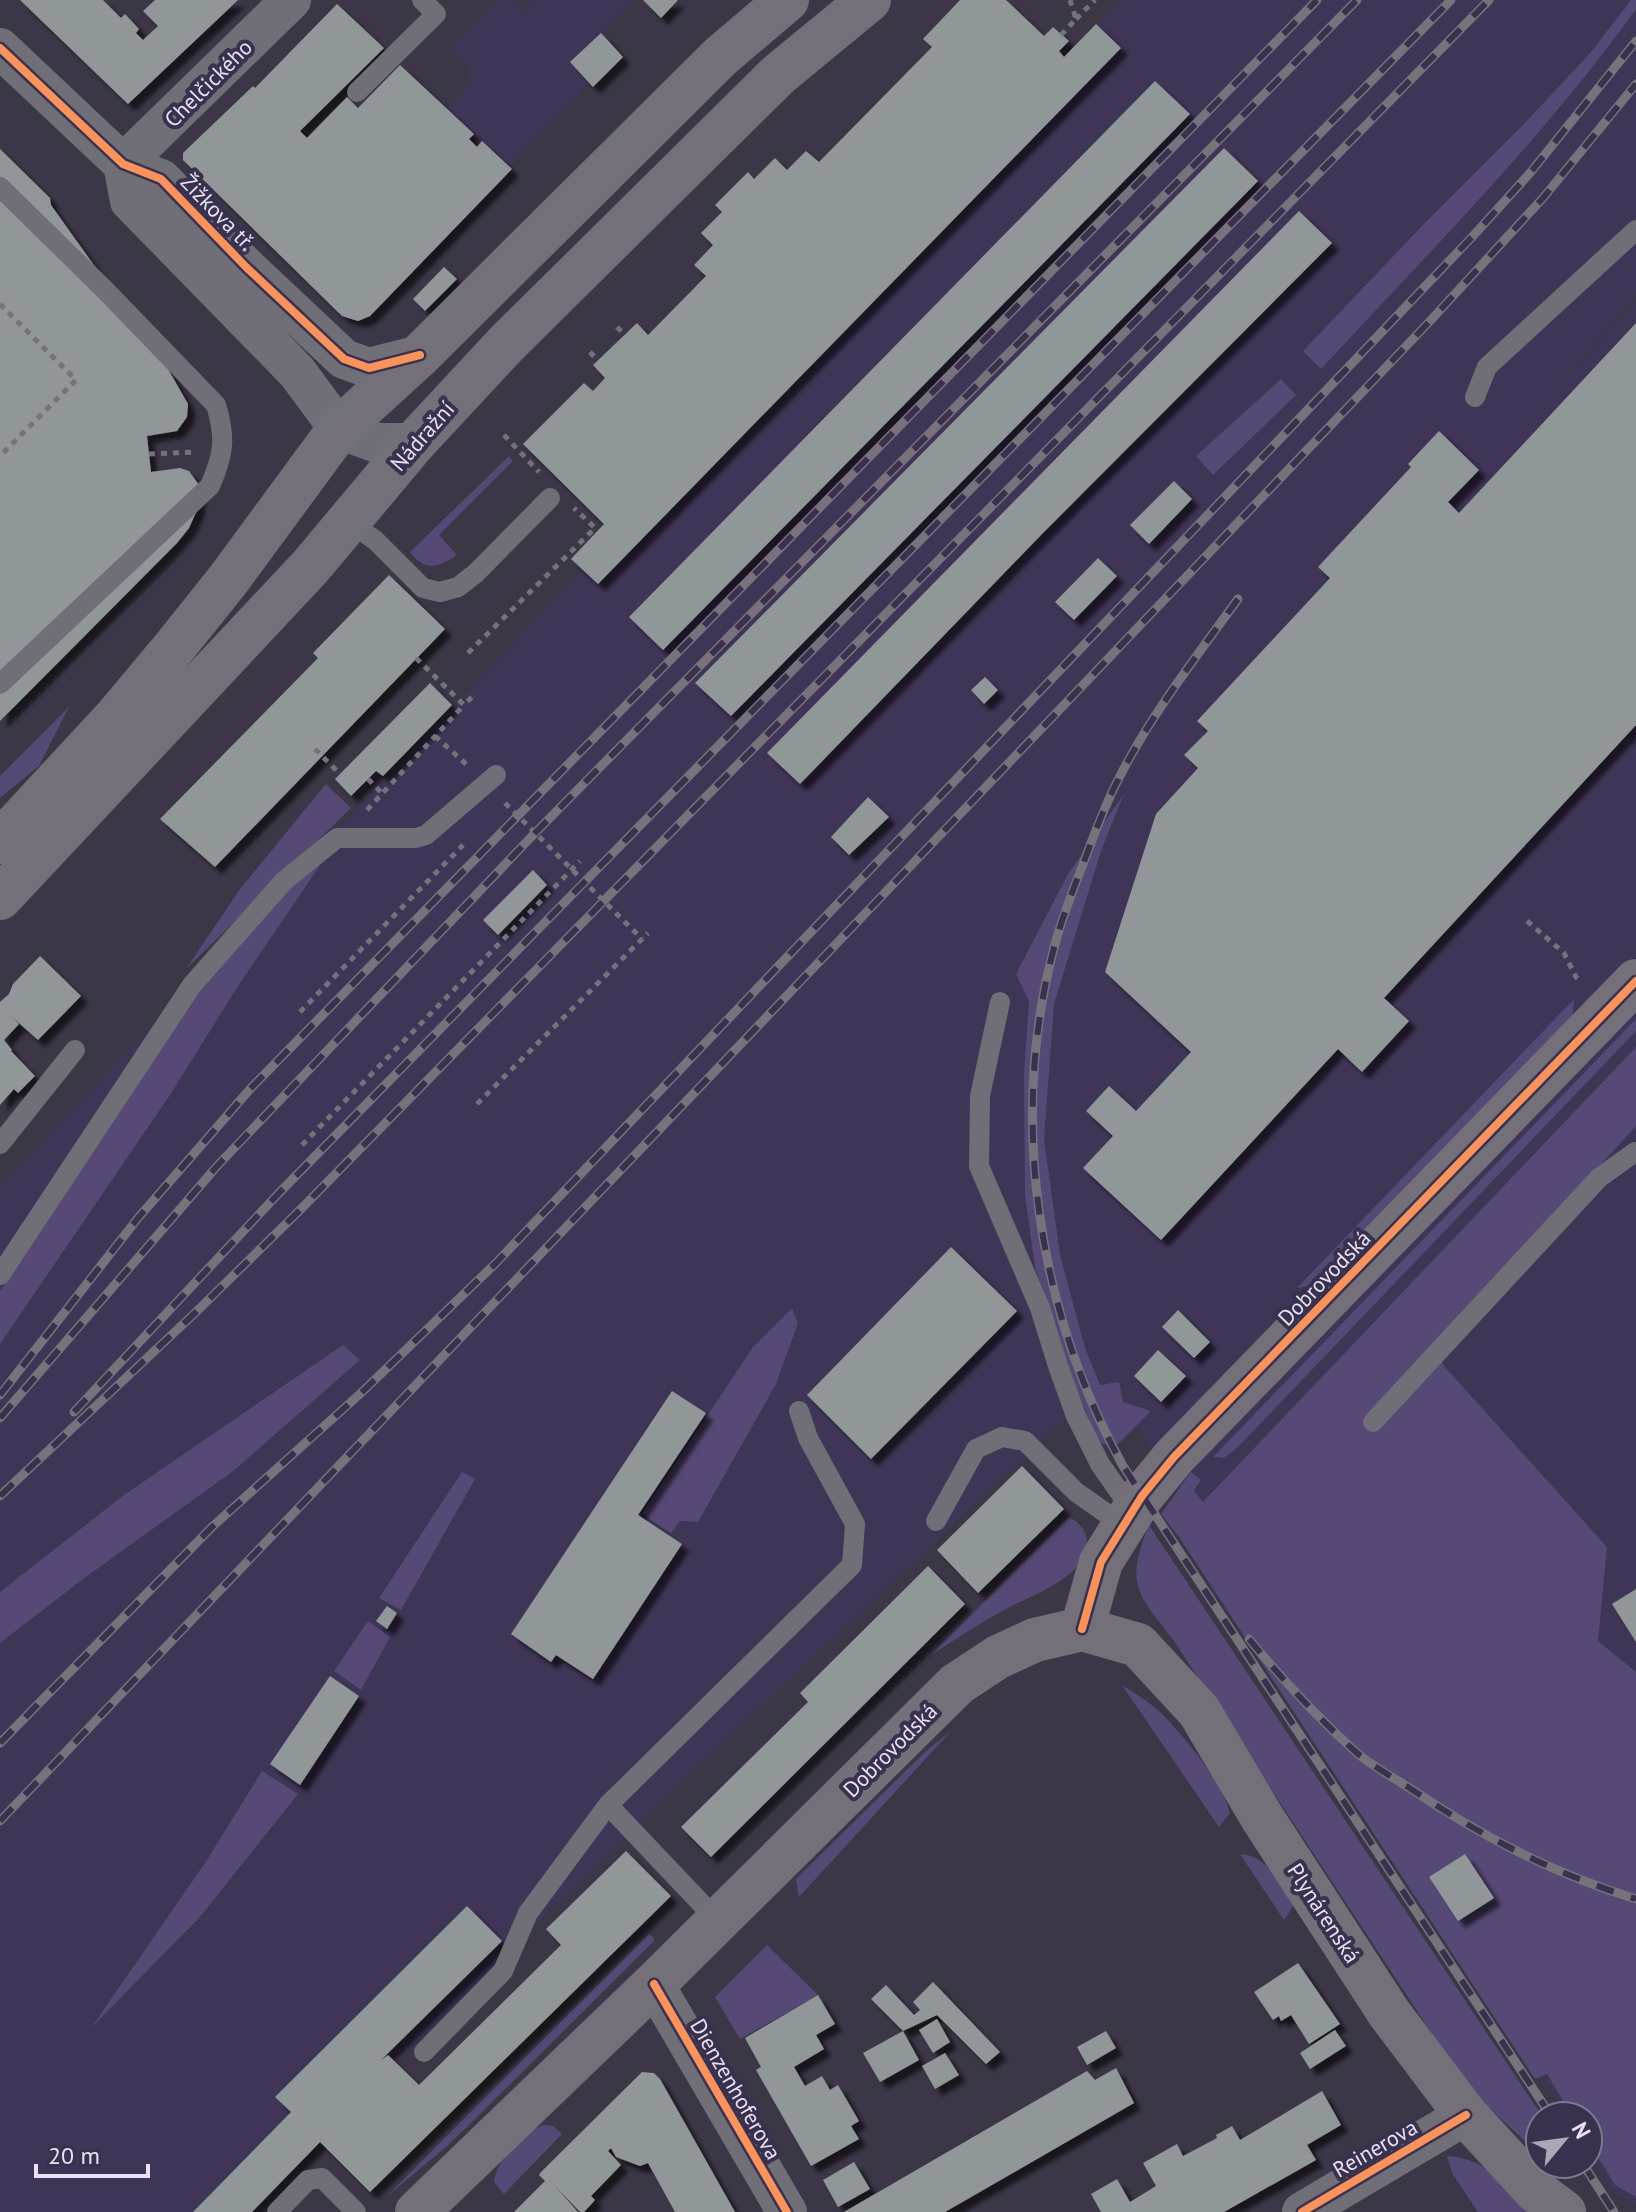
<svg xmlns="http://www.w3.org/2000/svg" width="1636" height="2212" viewBox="0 0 1636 2212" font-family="'PT Sans',sans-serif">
<defs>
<filter id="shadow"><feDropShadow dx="7" dy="7" stdDeviation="2" flood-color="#0009"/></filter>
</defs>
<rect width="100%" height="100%" fill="#3c3747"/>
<path fill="#3f3556" d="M500,0h11l12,12 12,-12h100l-64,62 18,22 -80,82 -62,-58 27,-27 -8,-6 4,-6 -20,-19z
M1122,0h514v297l-82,93 82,-87v1902l-23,-13 -25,-41v-35h-22l-421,-678 -44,-53 -440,416 -417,411h-244v-1025z"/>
<path fill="#574976" d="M1631,0h5v9c-93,130 -207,243 -315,360l-18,-18 118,-124 102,-102 68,-73z
M1281,379l15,16 -83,80 -17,-19z
M509,456l4,5 -74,74 18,20c-19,12 -31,18 -47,-3z
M69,707l-30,59 -39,32v-22z
M326,784l25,24 -165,161 54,-80z
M1124,794l-23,57 -47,153 -10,135 16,116 25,93 15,37 19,-3 4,20 28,9 -33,33h-16l-7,-10 -28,-68 -32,-99 -10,-72 -1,-122 5,-72 -13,-27 52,-100z
M321,864l-83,122 -68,109 -170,249v-53l135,-213 66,-94 78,-87z
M1574,999l-1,14 -6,11 -254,261 -16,3z
M1636,1019v12l-398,416 -14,11 -11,-1z
M1636,1047v79l-203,222 12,19 162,180 -9,94 38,31v525l-21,-12 -27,-44v-25h-16l-25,-42 -12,5 -356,-542 -18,-23 30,-42 10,8 -7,10 9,12z
M792,1308l6,15 -22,61 -78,138 -18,-1 -9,12 -29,-19 111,-167z
M343,1345l17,15 -128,112 -145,104 -87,67v-51l124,-97z
M462,1472l13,7 -74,131 -22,-12z
M1069,1517c10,6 17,12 18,24 4,34 -58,55 -81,68 -26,14 -50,30 -75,46z
M1149,1525l393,591 -2,39 -56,-52 -36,-45 -276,-420c-37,-46 -46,-56 -23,-113z
M368,1621l22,16 -29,53 -27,-19z
M1122,1685c12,8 26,16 36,25 23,22 65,73 72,103l-11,14z
M951,1731l-152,166 -3,-18 130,-128z
M262,1771l36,23 -98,123 -109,111 116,-168z
M1240,1854c28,2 40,29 54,51l-10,15z
M649,1934l4,3 1,4 -180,179 -28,27 -60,50z
M767,1945l51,50 -78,44 -25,-42z
M543,2125l10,1 9,8 -58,60 -10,-12c2,-22 29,-48 49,-57z
M1447,2156c39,2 60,30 87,56h-56l-26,-39z"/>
<path fill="#919699" filter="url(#shadow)" d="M20,0h83l18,18 4,-4 14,15 -3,4 7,7 15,-14 -15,-15 12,-11h83l-110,104z
M643,0h35l-17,18z
M960,0h46l38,36 9,-9 16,14 -10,10 5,6 32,-33 25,24 -523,536 -27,-25 33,-35 -81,-80 61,-61 9,8 12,-13 -12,-13 44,-42 11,12 58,-59 -12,-11 19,-20 -12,-12 21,-21 -7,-7 33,-33 6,7 21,-21 12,12 19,-19 13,11 113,-115 -9,-8z
M337,4l47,44 -84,83 7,7 40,-41 11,11 42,-43 74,69 -5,5 8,8 5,-6 30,28 -142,147 -12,5 -16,-5 -159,-156v-7l70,-67 2,2z
M601,33l22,24 -30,30 -23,-25z
M1155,81l35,33 -527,536 -34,-33z
M1224,148l34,33 -527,535 -36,-33z
M0,149l50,49 1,7 117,164 20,35 -1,13 -10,14 -30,5 4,36 29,-4 9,3 10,14 -1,23 -9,20 -12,15 -177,178z
M1299,211l33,32 -290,291 -242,250 -33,-31z
M444,267l13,12 -32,32 -12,-12z
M1636,323v402l-252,273 25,23 -47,51 -24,-23 -177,191 -78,-72 30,-32 -27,-25 23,-25 27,25 55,-59 -86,-80 51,-158 42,-46 -14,-13 24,-24 -11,-10 133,-143 -12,-11 93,-100 -3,-3 31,-33 40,39 -31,32 11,11z
M1174,481l18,18 -43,45 -19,-19z
M1098,558l19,18 -43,44 -19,-18z
M389,575l56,54 -230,238 -55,-48 158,-161 -5,-5z
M985,677l13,13 -14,14 -13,-14z
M430,683l22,22 -69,71 -7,-5 -25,25 -16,-17z
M868,797l21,20 -40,38 -18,-18z
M533,870l14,15 -49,50 -15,-15z
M40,956l41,40 -43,44 -27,-24 8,8 -15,16 8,10 -1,1 24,25 -17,17 -4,-4 -14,16v-103l9,-8 4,-10z
M951,1247l66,64 -146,148 -64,-64z
M1178,1310l32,32 -16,16 -32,-31z
M1158,1350l28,26 -25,26 -27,-26z
M672,1391l34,22 -68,102 44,29 -89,135 -37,-24 -5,7 -40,-28z
M1022,1466l42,43 -86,84 -41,-43z
M928,1566l37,38 -254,253 -30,-30 127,-125 -8,-9z
M1636,1589v53l-24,-38z
M387,1606l10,7 -10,16 -11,-8z
M330,1676l29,20 -59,89 -30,-21z
M626,1851l45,45 -301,296 -50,-50 -68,70h-59l98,-100 -16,-15 192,-191 35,35 -122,120 8,-6 31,30 142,-140 -15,-16z
M1465,1854l29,44 -36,23 -29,-44z
M1298,1963l42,61 -31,20 -18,-29 -10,6 -2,-5 -6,4 -19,-28z
M933,1982l67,70 -14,12 -49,-49 -34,16 16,29 -39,22 -17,-29 40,-22 -32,-32 15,-14 28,30 6,-5 -7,-8z
M818,1995l17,29 -19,11 8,14 -30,18 11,19 17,-10 8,14 8,-5 21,36 -8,5 8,13 -48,27 -55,-96 5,-3 -16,-29z
M937,2019l13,23 -17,11 -14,-23z
M1335,2030l11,16 -36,23 -10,-16z
M1106,2031l10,17 -29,17 -10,-18z
M945,2053l14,22 -24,14 -13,-23z
M1116,2068l18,35 -189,109h-101l243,-141 8,9z
M642,2072l12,1 6,6 75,133h-60l-27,-49 -8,3 -24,-9 -5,-9 -3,3 13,14 -30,31 4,4 -11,12h-4l-26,-27 24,27h-64l31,-31 -6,-6 2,-3z
M1322,2091l19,34 -34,20 9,15 -92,52h-123l-10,-18 26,-15 13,23 26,-16 -13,-23 34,-19 6,12 34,-18 -1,-3 16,-9 8,14z
M854,2162l16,27 -32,18 -15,-27z"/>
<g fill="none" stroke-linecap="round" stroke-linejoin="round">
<path stroke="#75727b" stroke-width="5" stroke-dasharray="6 6" stroke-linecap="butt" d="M1076,19l19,-19
M1061,35l15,-16 -6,-19
M0,304l76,76 -76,76
M617,327l8,8
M590,352l8,9
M504,435l35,37
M149,454l45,-2
M468,653l127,-125 -21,-20
M416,658l48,47 9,-9
M435,736l32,29
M315,749l25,25
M368,779l15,15
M505,803l137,136
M367,810l97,-105
M1527,921l37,32 12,24 5,5
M300,1012l163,-167
M477,1104l171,-171
M302,1145l278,-284"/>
<path stroke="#706e76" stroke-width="20" d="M357,92l79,-78 -14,-14
M0,187l105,103 111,115c10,33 8,49 -6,81l-210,198
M1475,397l12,-30 149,-137
M349,522l26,18 48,48 17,4 18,-5 18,-14 74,-75
M1000,1002l-20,94 -1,70 61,142 18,58 18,50 24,48 32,46
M0,1144l75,-94
M0,1275l192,-290 92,-104 53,-43h79l10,-3 70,-60
M1373,1422l226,-244 36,-26
M936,1521l40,-72 26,-12 23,4 51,51 47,33
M608,1805l109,115
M424,2052l79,-81 25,-58 80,-108 244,-240 3,-41 -47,-86 -9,-27
M277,2212l31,-32 14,-2 34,34"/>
<path stroke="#706e76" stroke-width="40" d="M0,48l123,116 38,15 85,88 98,92 25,9 51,-13
M123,164l7,37 167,171 42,57 38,14h37
M123,164l168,-164
M654,1984l133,228
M1302,2212l164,-97"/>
<path stroke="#73707a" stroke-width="44" d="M0,842l115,-124 61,-73 52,-65 111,-151 81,-74 301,-299 66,-56
M0,898l311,-332 103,-123 92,-99 272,-269 91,-75
M1082,1629l19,-67 41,-66 32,-39 462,-476
M417,2212l237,-228 303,-300 41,-27 37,-17 47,-11 56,16 61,66 64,108 126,194 77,102 70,76 28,21"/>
<g stroke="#76737d" stroke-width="9">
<path id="rail" d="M1238,599c-42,58 -88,117 -120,181 -13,25 -23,52 -33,79 -11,28 -22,56 -30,85 -47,173 -18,366 68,522l428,650
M0,1395l138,-177 113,-130 1066,-1088
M74,1412l205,-219 1172,-1193
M0,1418l218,-253 317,-332 822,-833
M0,1496l195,-183 103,-101 1191,-1212
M1249,1639c33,40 69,79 108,114 15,13 34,23 51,34 73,49 144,86 228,112
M0,1743l213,-217 148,-133 135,-130 977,-1027 57,-63 106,-132
M0,1821l1431,-1501 112,-122 93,-114
M1583,2164l31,48"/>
</g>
<use href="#rail" stroke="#39314d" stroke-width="6" stroke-dasharray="18" stroke-linecap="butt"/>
<g stroke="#39314d" stroke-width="13">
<path id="cycleway" d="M0,48l123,116 38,15 85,88 98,92 25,9 51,-13
M1082,1629l19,-67 41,-66 32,-39 462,-476
M654,1984l133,228
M1302,2212l164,-97"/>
</g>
<use href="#cycleway" stroke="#f8935d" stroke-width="8"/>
</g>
<g text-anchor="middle" stroke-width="8" stroke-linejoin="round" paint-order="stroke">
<g font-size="22" fill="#e7e2f5" stroke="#39314d">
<text transform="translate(208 83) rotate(-45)" y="8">Chelčického</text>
<text transform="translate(218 212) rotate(46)" y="8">Žižkova tř.</text>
<text transform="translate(422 436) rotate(-49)" y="8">Nádražní</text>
<text transform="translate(1324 1278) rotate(-46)" y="8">Dobrovodská</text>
<text transform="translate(890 1750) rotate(-45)" y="8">Dobrovodská</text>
<text transform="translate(1324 1913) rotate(57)" y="8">Plynárenská</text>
<text transform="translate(736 2089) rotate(60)" y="8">Dienzenhoferova</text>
<text transform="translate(1375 2148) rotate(-30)" y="8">Reinerova</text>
</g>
</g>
<g transform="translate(1564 2140) rotate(61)"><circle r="38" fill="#39314d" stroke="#7f7890" stroke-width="2"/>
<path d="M0-6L14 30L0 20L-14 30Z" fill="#aba6b8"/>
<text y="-12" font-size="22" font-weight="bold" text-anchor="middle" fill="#e7e2f5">N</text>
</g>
<path d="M36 2164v12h112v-12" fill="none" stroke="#e7e2f5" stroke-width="4"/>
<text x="48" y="2164" font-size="24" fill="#e7e2f5" stroke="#39314d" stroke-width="6" paint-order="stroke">20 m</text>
</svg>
